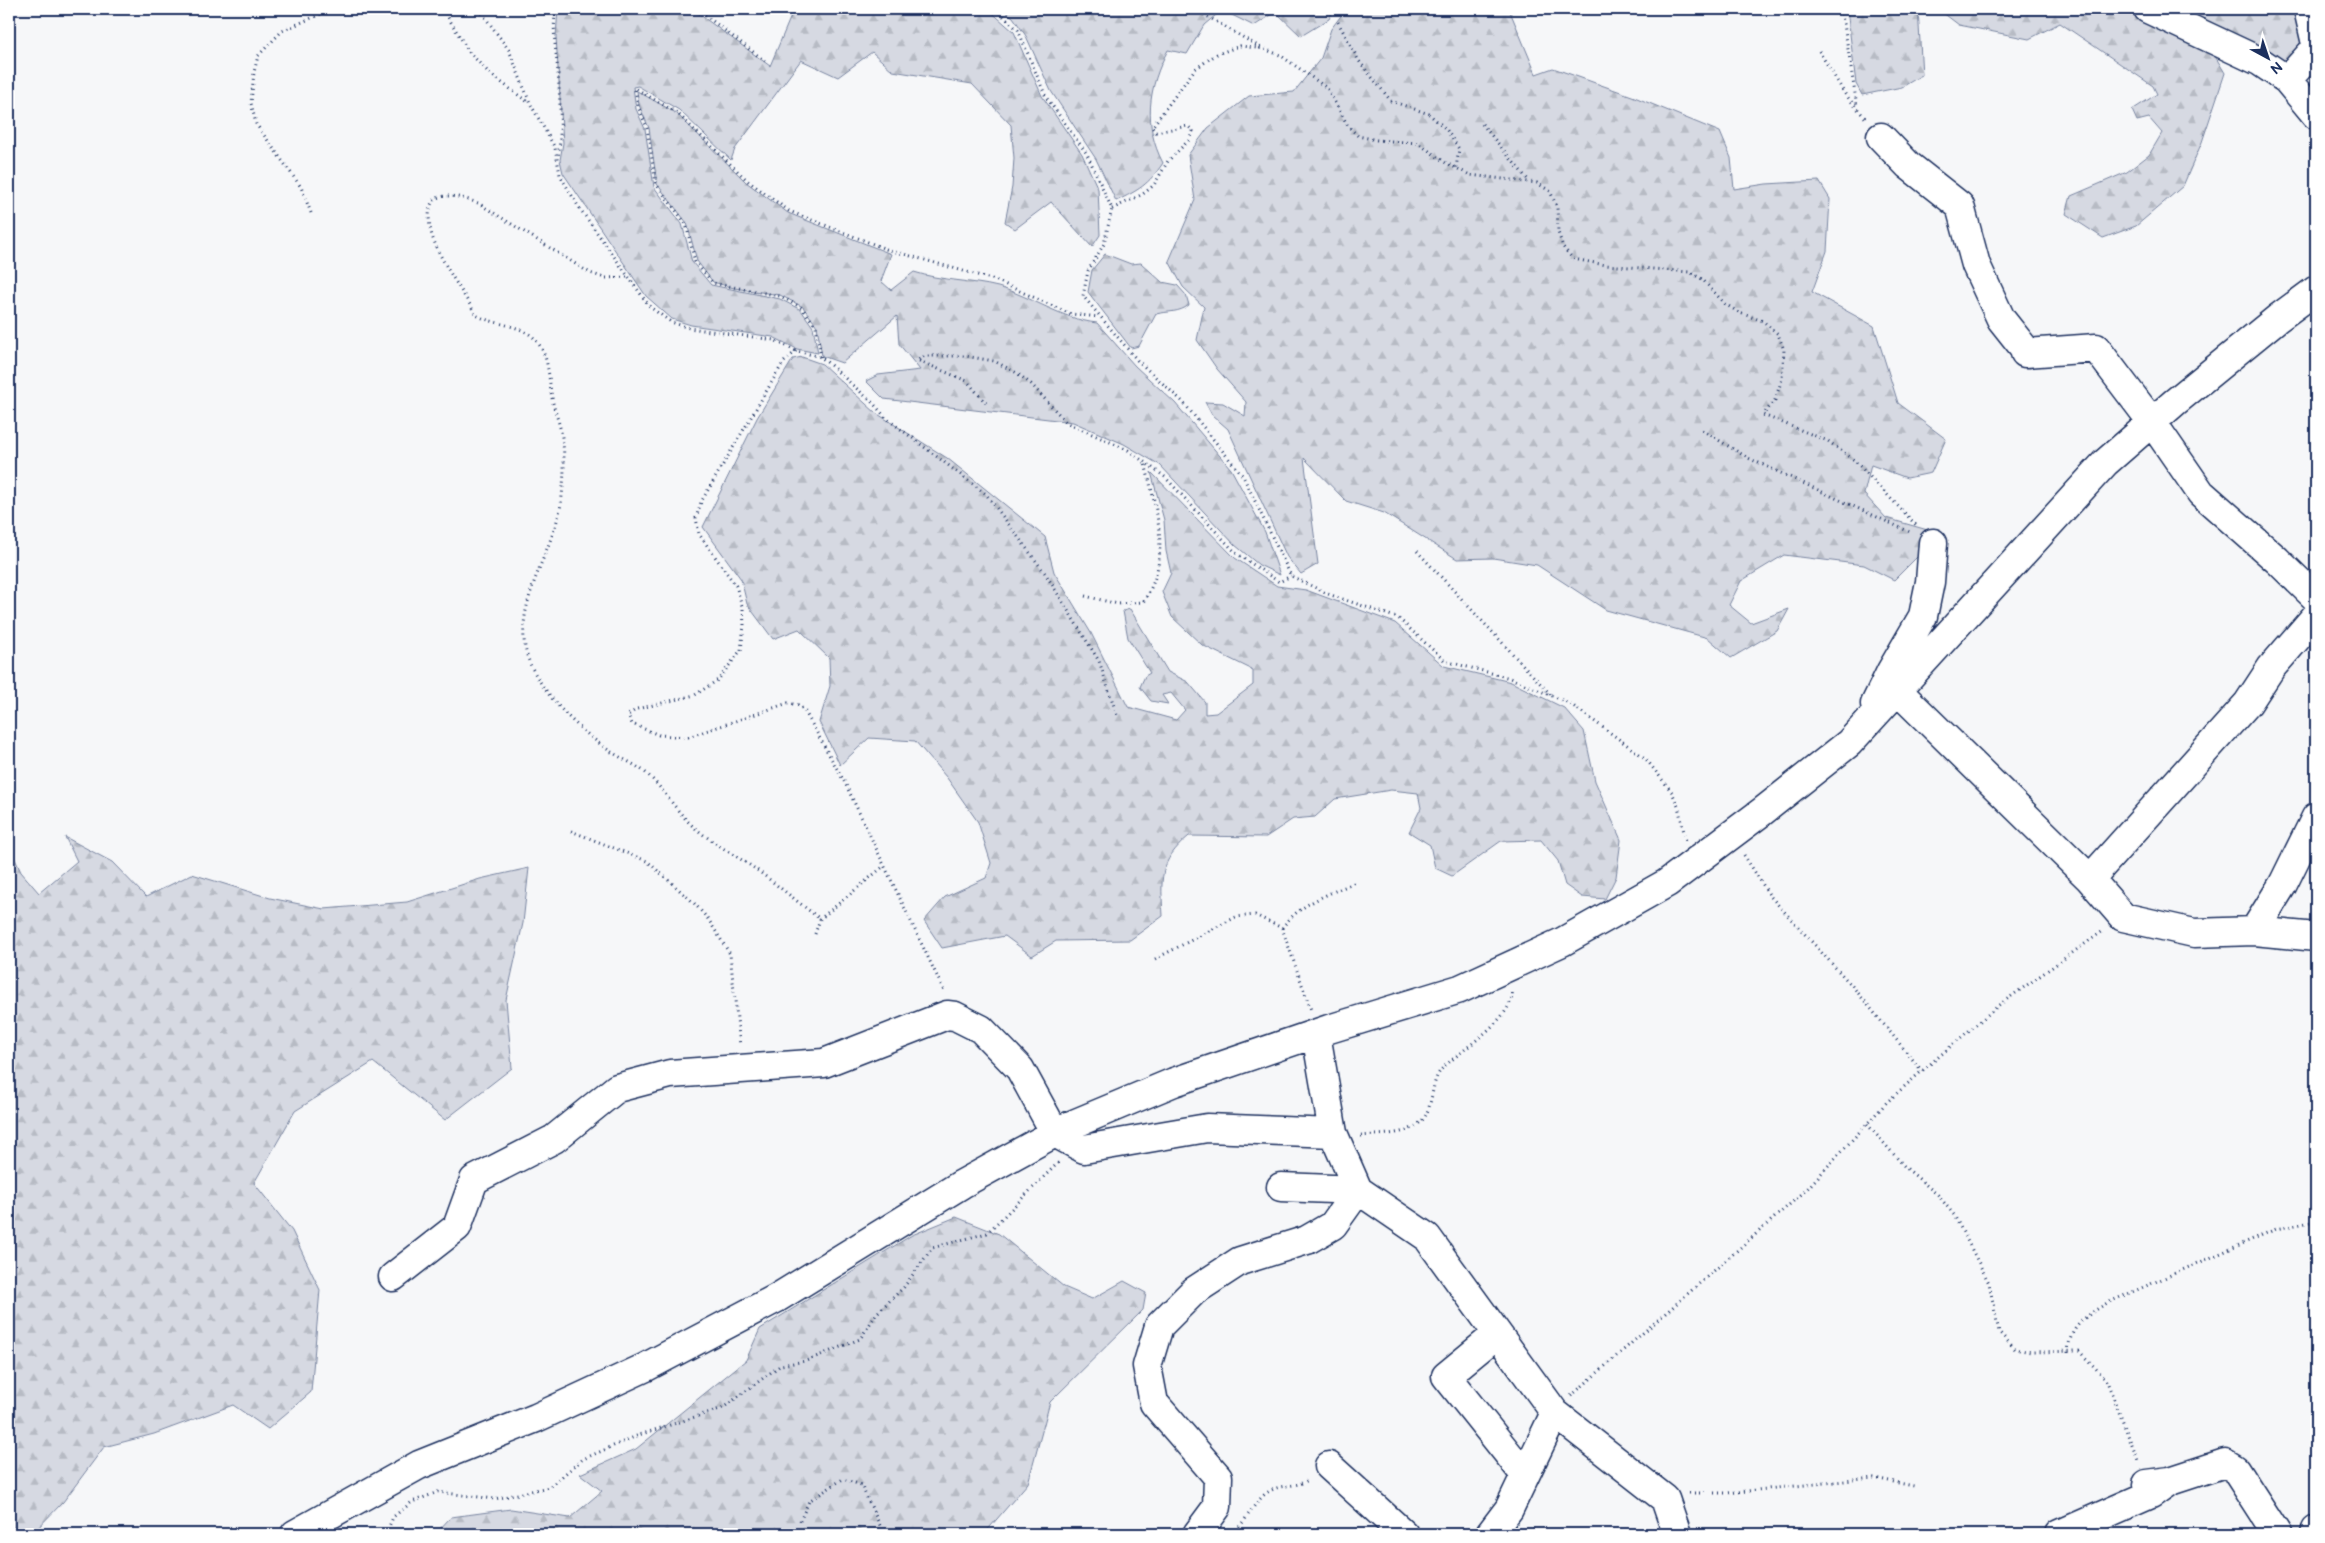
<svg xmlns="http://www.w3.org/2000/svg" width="2325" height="1543" viewBox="0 0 2325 1543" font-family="'Balsamiq Sans',sans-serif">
<defs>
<pattern id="forest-firs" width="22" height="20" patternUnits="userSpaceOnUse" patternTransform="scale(1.25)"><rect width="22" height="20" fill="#d6d9e2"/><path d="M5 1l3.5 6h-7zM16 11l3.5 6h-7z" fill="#b7bbc4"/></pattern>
</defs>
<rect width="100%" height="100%" fill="#f6f7f9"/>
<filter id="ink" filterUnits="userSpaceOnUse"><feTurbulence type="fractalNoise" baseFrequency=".02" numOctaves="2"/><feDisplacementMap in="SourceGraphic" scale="10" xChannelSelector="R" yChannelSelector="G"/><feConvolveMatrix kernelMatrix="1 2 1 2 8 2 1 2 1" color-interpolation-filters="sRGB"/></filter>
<g filter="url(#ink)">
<path fill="url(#forest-firs)" stroke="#7884a0" d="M558,9h134l78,57 24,-57h194l26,23 28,64 40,58 16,35 2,46 -8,12 -41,-45 -36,27 -10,-7 7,-35 2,-29 -3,-33 -39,-41 -79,-13 -21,-19 -34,25 -37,-17 -66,89 -4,11 -52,-50 -41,-24 -5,1 3,22 9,20 9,58 28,37 10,38 19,23 69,14 21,11 12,17 5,26 -21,-4 -24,-12 -82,-12 -19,-6 -26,-23 -83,-123 -3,-13 3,-17 -7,-106z
M1002,9h332l-5,10 -28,17 -25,-24 -22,14 -32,-16 -18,15 -17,29 -19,-4c-20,37 -25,75 -5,113 -15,22 -24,27 -47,38l-20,-42 -45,-68 -25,-55 -13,-19z
M1346,9h163l27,65 17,-6 79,28 88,36 11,26 3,31 32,-5 53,-3 11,18 -3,52 -15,41 62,34 24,77 48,36 -15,34 -24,5 -36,-13 -7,29 22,24 45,13 -10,22 -27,27 -30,-15 -80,-10 -43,26 -12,24 22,18 38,-14 -12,22 -46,27 -23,-20 -102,-28 -69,-45 -44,-7 -36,1 -73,-46 -38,-12 -42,-43 14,106 -17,10 -14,-17 -59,-128 -16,-14 -7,-13 18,1 22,13 1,-14 -29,-33 -20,-29 7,-33 -21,-20 -14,-26 26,-61 -7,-45 20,-27 41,-32 45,-4 27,-34 10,-29z
M1847,9h71l4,66 -20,12 -40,8 -6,-11z
M1938,9h195l76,37 16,27 -23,69 -19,44 -47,40 -33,12 -37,-24 5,-18 56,-24 22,-17 13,-22 -13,-15 -12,3 -5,-11 25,-16 -4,-8 -93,-63 -31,16 -70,-14z
M2177,9h139v41l-28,16z
M637,91l39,22 70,69 42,31 103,41 -10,27 10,9 23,-18c28,9 56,8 84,15 35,10 63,32 99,36l38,43 40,37 56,66 34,63 15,43 -21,-10 -24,-20 -75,-80 -36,-21 -51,-22 -189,-23 -18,-18 12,-6 42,-5 -21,-26 -2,-28 -55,47 -20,-7 -5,-30 -14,-19 -23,-12 -46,-7 -21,-6 -16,-21 -10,-38 -30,-39 -8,-56 -10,-23z
M1105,254l26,10 10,-1 21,19 15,3 9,10 3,10c-10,8 -21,6 -33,9l-17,32 -8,2 -43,-56 4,-22z
M802,357l20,7 54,49 71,45 98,79 9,35 37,61 37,74 48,13 9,-10 -14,-17 -9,2 6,9 -17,-3 -11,-14 5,-11 5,-3 -22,-35 -5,-27 7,-2 38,63 20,10 17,20v12l11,-1 37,-28v-15l-51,-25 -30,-28 -10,-25 9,-19 -5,-22 -2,-31 -13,-48 84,86 42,28 29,4 89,33 49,43 67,16 53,26 20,23 11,50 26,59 -5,37 -11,22 -23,-2 -17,-12 -7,-24 -17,-21 -40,1 -49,35 -17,-8 -5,-23 -21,-13 12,-24 -3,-15 -27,-3 -56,9 -20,18 -22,2 -27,18 -77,-1c-31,26 -28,43 -26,80l-33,24 -74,1 -24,15 -27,-20 -63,12 -18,-27 21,-24 41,-19 5,-15 -13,-41 -31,-44 -32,-37 -46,-3 -29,27 -21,-43 11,-36 -1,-28 -30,-29 -26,10 -26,-35 -6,-25 -38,-52 54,-109 36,-59z
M65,837l47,25 34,35 46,-23 78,24 54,11 83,-7 73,-23 49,-11 -6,55 -17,77 6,68 -67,52 -72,-58 -78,49 -41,72 38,48 28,59 -9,102 -43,37 -35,-24 -79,29 -50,13 -41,55 -31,32h-23v-688l12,26 18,21 38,-32z
M956,1217l43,17 65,53 28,12 32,-18 22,12 -3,17 -93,92 -22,81 -44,51h-549l16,-17 60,-8 59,9 32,-27 -22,-17 56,-25 110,-89 14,-31 152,-94z"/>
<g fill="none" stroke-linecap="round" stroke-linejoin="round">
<g stroke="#1b2f5e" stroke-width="31">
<path id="minor" d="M2148,9l111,52 28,19 29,35
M2308,9l8,35
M2287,80l29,-32
M1881,137l27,28 52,41 16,59 25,54 27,34
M2025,353l71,-5 56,74 49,71 76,67 39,38
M1898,691l192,188 33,38 71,16 60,-2 62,6
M1875,704l16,-33 32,-55 7,-34 3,-39
M2090,879l158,-176 23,-35 45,-52
M2254,931l29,-47 33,-67
M1316,1034l17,99
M1281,1187l77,3
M393,1277l64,-50 17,-47 80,-41 63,-51 53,-14 154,-11 123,-48 8,1 26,13 39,40 35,64 29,16 123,-21 126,5 25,57 69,47 128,176 110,86 12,35
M1497,1334l-51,42 79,99
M1329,1466l75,68
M2147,1484l23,-3 55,-18 10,6 42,65
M295,1534l124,-69 117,-47 110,-51 131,-69 185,-114 102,-56 110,-46 155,-53 131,-40 102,-47 105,-59 96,-72 86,-68 256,-280 70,-61 103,-84 38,-28
M1197,1534l20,-27 1,-30 -64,-74 -7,-37 12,-40 35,-35 46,-30 67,-21 26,-15 25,-35
M1490,1534l19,-25 46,-96
M2060,1534l91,-40 17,-12
M2315,1534l1,-3"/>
</g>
<path stroke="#1b2f5e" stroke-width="3" stroke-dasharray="1 4" stroke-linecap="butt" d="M443,9l26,43 21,22 39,29
M479,9l30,41 21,53 25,45 5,27 18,31 72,101 21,15 18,6 85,12 22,11 25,6 52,46 13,15 100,76 59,79 54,88 19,57
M556,9c-4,20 0,42 2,63 2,28 4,58 0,86
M697,9l68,52
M996,9l22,21 28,67 41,57 25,55 -8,35 -16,27 -5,25 54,64 46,42 60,74 48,100 37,18 70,24 47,43 65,17 59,25 76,55 27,34 6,14 8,35
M1195,9l66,39
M1840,9l4,15 13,82
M1338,22l21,39 32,40 38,13 17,15 13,20 -3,19
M1819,51l26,43 22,26
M1482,124l47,57
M1112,209l31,-15 11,-9 14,-24 21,-21 4,-9 -5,-5 -32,6 -4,-5 43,-58 22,-15 23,-8 24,3 16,6 47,33 21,38 10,10 19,4 41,3 28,20 24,12 67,8 13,8 7,16 1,25 5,15 10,12 33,6 83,7 13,7 23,25 15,9 23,8 15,13 6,16 -2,29 -7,21 -12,15 65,26 26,19 63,66
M311,213l-10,-26 -45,-63 -5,-21 3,-31 4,-16 24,-25 50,-22
M627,277l-22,1 -15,-5 -112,-70c-12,-4 -25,-9 -38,-6 -16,3 -11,33 -6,44 9,24 29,51 42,74 18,10 44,9 58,23 16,17 14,39 18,60 2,12 7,23 9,34 5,22 3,50 0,72 -9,52 -56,110 -29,164 18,34 47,62 78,83 12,8 27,14 37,23 18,16 30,39 48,54 18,15 40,27 59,40 22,16 44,34 66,51
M796,351l-13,12 -82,139 -5,16 3,16 37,52 7,23 1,16 -3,25 -23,30 -23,15 -58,14 -9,6 4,9 27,11 29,2 100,-34 10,2 6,5 41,73 100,210
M821,357l-5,-31 -14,-18 -22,-12 -67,-13 -18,-21 -9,-38 -30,-40 -9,-56 -9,-22 -3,-18 42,25 71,68 41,30 97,38 109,31 76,34 28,3
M986,403l-19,-22 -50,-21 8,-4h40l29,5 23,12 14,11 36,39 61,27 37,27 71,76 43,29 12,-6
M1702,430l46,28 164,75
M1417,551l134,144
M1085,596l33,8 25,-2c30,-44 13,-92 2,-139
M571,831l76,30 47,42 14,16 22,35 10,92
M1744,855l26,41 84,92 68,83
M1282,928c18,-25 47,-34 74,-46
M815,934l5,-15 64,-53
M1155,959l81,-42 19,-2 27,13 29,82
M1867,1124l38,43 33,28 16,20 35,68 10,49 16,17 16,3 48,-1 27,28 33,84
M1361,1136c17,-2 41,0 56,-11 18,-12 12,-41 24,-55 17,-19 75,-52 71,-80
M2068,1353c1,-27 18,-37 39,-50l169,-74 40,-8
M1571,1396l234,-205 82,-89 35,-31 77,-66 104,-74
M1689,1493h38l147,-15 40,8
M800,1521l9,-20 34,-22 18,6 23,49
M386,1534l7,-17 19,-15 26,-10 57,7 54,-12 34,-28 56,-24 84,-27 58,-43 25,-4 54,-22 17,-26 27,-26 28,-39 55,-15 72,-71
M1232,1534c13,-11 20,-28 32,-39 17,-14 29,-5 46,-16"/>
<use href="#minor" stroke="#fff" stroke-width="28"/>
</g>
</g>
<rect width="2325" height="1543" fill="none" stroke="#fff" stroke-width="30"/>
<rect x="15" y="15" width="2295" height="1513" fill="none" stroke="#1b2f5e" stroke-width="2" filter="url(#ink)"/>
<g transform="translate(2268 58) rotate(140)" stroke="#ffffff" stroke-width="4" paint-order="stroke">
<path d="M0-4L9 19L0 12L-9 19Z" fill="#1b2f5e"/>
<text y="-8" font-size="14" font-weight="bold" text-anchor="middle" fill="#1b2f5e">N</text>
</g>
</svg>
